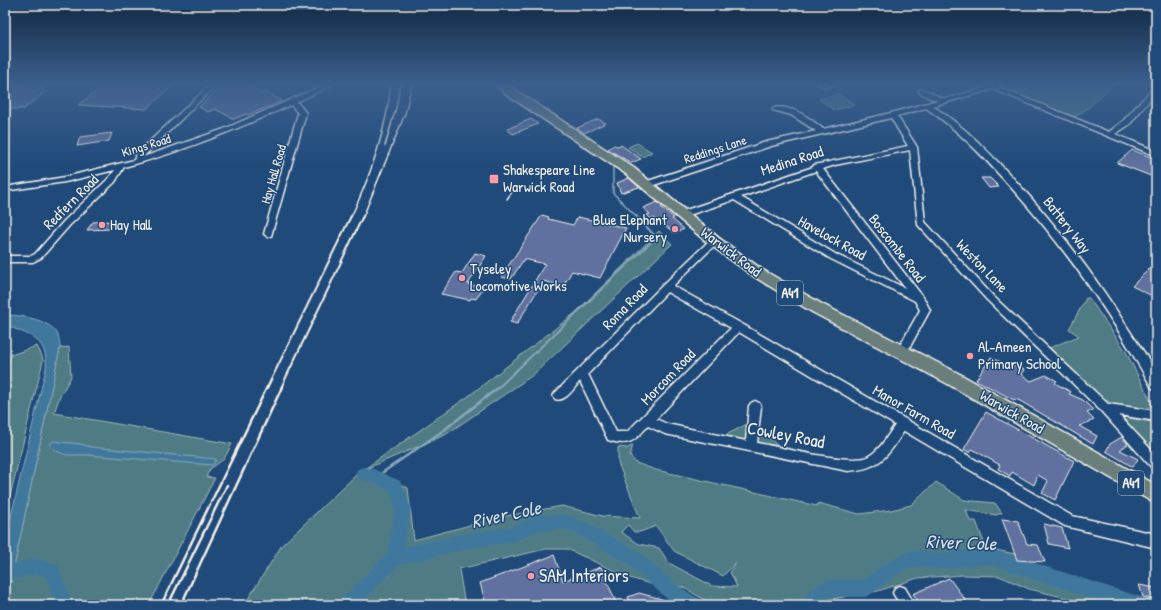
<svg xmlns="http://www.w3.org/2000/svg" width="1161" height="610" viewBox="0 0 1161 610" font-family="'Patrick Hand',sans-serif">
<rect width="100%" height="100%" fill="#1f4a7a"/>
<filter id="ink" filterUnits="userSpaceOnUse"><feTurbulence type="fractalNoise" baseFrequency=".025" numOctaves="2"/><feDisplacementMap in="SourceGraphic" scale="8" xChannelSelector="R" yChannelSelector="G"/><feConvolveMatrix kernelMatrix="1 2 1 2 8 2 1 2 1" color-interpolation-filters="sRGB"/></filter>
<g filter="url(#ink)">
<path fill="#507c84" stroke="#a2b6b6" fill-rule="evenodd" d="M1004,84h110l-26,24 -15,10 -75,-30z
M839,94l16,11 -21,5 -15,-11z
M637,143l15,9 -10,5 -14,-10z
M659,231l13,13 -139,131 -88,60 -77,33 40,20 6,52 86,-23 62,-11 41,10 37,2 -22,-55v-16l10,1 5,-3 -3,11 6,7 20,7 161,36 1,-3 41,11 32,-4 20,-5 25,-23 28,18 31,3 7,10 -6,2 -30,-5 4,11h6l10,27 29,6 4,14 7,4 85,27 3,6 -26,-2 -59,-14 -30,-13 -36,-1 -45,3 -40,13 -51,9 -7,5h-107l-30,-18 -33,-3 -20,-6 -63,-29h-21l-87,20 6,36h-221l38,-60 74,-70 114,-80 105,-82zM628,525l6,7h6l16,-6 18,25 49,25 13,-14 -6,10 7,15 -25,-1 -43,-23 -10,-15 -20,-4 -18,-12z
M1086,298h3l36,52 28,55 -7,4 -23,-2 -19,-7 -55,-52 30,-12 -10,-7z
M37,346l5,10 1,5 -38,156v-143l6,-19z
M69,347l2,30 -11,19 -6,17 178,31 -8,15 -14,10 -4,8 9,1 -66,127h-143l54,-257z
M1129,418l27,5v30l-28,-29 -2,-4z
M749,423l8,3 21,20 -54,-10z"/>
<path fill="#41789d" stroke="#89a8bb" d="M5,315c15,0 43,4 52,18 2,3 3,11 3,15l-54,257 -1,-63 41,-174c2,-30 -17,-33 -41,-43z
M53,441l27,3 11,3 125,12 -3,6 -125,-10c-18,-1 -24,4 -38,-10z"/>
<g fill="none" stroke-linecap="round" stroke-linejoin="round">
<path stroke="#89a8bb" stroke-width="1.5" d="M613,167v26l24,24"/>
<path stroke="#89a8bb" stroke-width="2" d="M498,388l158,-151 -20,-21"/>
<path stroke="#89a8bb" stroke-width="2.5" d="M376,477l68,-47 55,-43"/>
<path fill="#41789d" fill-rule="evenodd" d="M363,467l13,3 24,11 11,27 -7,39 62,-14 47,-7 24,-11 28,-1 24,10 49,27 39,34 22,14 3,6h-25l-12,-8 -39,-34 -49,-29 -12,-4 -27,1 -24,11 -48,7 -67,16 -40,40h-21l3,-6 46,-45 8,-46 -6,-17 -15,-8 -16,-4 -3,-5 3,-5z
M976,549l19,1 136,44 18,5 3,6h-41l-116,-39 -19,-1 -39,5 -21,-4 -8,2 -9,6 -28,20 -6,3h-36l-9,8h-20l10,-15 11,-7 6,-3h35l25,-18 18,-9 11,-3 21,4z
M36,558l22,7 15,40h-18l-9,-28 -10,-3 -31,8v-16z"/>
</g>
<path fill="#60719f" stroke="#f4f1e8" d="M5,84l15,1 2,-1h25l-5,5 3,3 -21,17h-19z
M106,84h69l-29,25 -68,-4z
M223,84h21l18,9 3,-2 17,10 -34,14 -2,-1 -12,5 -19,-10 -7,3 -9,-5z
M531,119l7,5 -25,10 -6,-5z
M598,119l8,4 -22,10 -7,-5z
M112,133l-3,8 -32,5 3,-9z
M614,145l3,1 4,-1 20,14 -10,4 -23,-14z
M1132,150l24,9v19l-39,-15z
M629,178l10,9 -18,6 -4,-10z
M981,178h9l9,9 -10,1z
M657,202l5,4 -1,1 13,11 -2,1 12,10 -9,4 -21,-15 -3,1 -4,-4 3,-1 -7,-6z
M542,215l7,2 -1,2 25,6 5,-8 48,11 -26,50 -28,-7 -9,15 -20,-5 -26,43 -7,-2 35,-58 -21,-5 -13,20 -10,-2z
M116,221l-6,8 -23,1 6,-8z
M475,253l11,3 -18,28 15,4 -7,11 -5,-1 -1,2 -29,-6 15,-22 6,1z
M1156,262v36l-24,-12z
M991,357l21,11 4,-5 8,7 -3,4 10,7 15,-6 11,6 -2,2 16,9 -2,2 14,6 10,10 -6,3 7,7 -15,6 18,10 -4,8 -73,-43 -5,-2 -1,1 -38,-20z
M986,412l88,49 -19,39 -13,-7 6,-12 -10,-6 -4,10 -22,-13 -2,4 -12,-7 2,-4 -28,-16 -2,4 -6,-4z
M1122,437l6,7 -8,6 18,9 -5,8 -27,-16 4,-7z
M1002,519l16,2 9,23 11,1 7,17 -28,-2z
M1044,524l18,4 6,20 -19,-4z
M554,555l9,26 38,-14 16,38h-131l-6,-22z
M949,578l20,27h-48l-8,-11z
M1139,585l17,3v12l-13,-3z
M639,593l26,7 2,5h-36l-3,-8z"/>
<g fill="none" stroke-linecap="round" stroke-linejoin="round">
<g stroke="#f4f1e8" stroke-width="3">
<path id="minor" d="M211,84h6l-74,73 81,-28 102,-45h8l-37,18 9,11 -35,123 -3,1 -4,-3 34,-121 -7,-8c-54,24 -109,47 -167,62l-9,15 -45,43 -29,33 -8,4h-28v-6h26l4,-2 29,-33 45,-43 6,-8 -50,12 -60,9v-4l60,-10 69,-17 3,-7z
M818,84h17c-3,3 -14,3 -17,0z
M994,84h7l-3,3 111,45 14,-11 31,-34 2,-1v6l-27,33 -14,9 41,17v5l-163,-67 -60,17c15,10 29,21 43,34 59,57 111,123 155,193 7,11 21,29 25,41 1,5 0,11 0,16l-4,-2c-41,-74 -88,-143 -146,-206 -25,-28 -49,-53 -80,-74l-29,8 20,31 8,75 68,74 115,108 48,7v10l-37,-6 37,40v15l-4,-2 -51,-57 -114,-111 -69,-75 -8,-75 -75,15 -12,4 100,128 7,13 -24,44 -4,1 -4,-1 -1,-3 23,-41 -5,-9 -84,-42 -97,-59 -48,16h-6l-1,-2 1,-2 133,-45 1,-2 94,-19 -17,-28 -120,28 -120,40h-6l-1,-2 1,-2 121,-40 50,-11 -25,-16 -18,-5v-2c18,-4 37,10 50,21l68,-16 47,-13 -8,-2 -11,-6v-2c9,-2 17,8 26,8 7,0 43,-11 49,-14zM816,171l89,117 -68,-33 -96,-58z
M714,238l5,3 -2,2 -44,43 69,38 330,192 84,18v14l-91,-22 -161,-95c-16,25 -24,38 -56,40l-183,-37 -17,-8c-14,15 -18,21 -40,14l-28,-59c-6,7 -15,22 -25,18l-2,-3 2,-3 108,-108 48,-46zM667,292l64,36 -104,104h-11l-28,-58zM739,332l156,93c-8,11 -14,24 -26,31 -17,10 -89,-9 -112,-13l4,-37 -2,-3 -4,-2 -4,2 -2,3 -3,35 -79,-17 -11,-5z
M900,586l5,2 10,17h-15l-7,-12 2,-5z"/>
</g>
<g stroke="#f4f1e8" stroke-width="3">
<path id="highway" d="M495,84h11l128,84 85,70 44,32 59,34 136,69 198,112v19l-210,-121 -134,-71 -59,-36 -44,-32 -83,-70 -119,-79z"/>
</g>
<use href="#minor" fill="#1f4a7a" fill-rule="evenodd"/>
<use href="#highway" fill="#6a7f7c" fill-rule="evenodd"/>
<path stroke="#f4f1e8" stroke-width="1.5" d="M385,146l11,-38 4,-24
M507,199l7,-10
M351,217c20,-42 35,-87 40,-133
M363,217l42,-103 7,-30"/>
<path stroke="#f4f1e8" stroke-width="2" d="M267,388l84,-172
M281,388l82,-172"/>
<path stroke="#f4f1e8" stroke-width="2.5" d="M161,605l106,-218
M168,605l59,-120
M181,605l101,-218"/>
</g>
</g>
<linearGradient id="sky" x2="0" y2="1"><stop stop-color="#112943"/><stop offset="0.5" stop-color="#3c608d"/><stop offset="1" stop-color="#3c608d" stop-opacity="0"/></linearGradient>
<rect width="1161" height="169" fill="url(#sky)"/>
<g fill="#ff9aa2" stroke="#1f4a7a" stroke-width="1.5">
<rect x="489" y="174" width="10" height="10" rx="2"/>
<circle cx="102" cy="225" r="4"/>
<circle cx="675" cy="229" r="4"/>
<circle cx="462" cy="278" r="4"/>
<circle cx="970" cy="356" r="4"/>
<circle cx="531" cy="576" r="4"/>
</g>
<g text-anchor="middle" stroke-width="3" stroke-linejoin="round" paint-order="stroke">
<g font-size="13" fill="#f4f1e8" stroke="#1f4a7a">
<text transform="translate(146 145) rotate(-17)" y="5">Kings Road</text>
<text transform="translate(715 149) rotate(-18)" y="5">Reddings Lane</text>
<text transform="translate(273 174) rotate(-74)" y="5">Hay Hall Road</text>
</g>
<g fill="#1f4a7a" stroke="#b4bfc7" stroke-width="1">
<rect x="777" y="281" width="26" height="24" rx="3"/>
<rect x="1118" y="471" width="26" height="24" rx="3"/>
</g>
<g font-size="14" font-weight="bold" fill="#f4f1e8">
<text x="790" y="298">A41</text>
<text x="1131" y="488">A41</text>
</g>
<g font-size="15" fill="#f4f1e8" stroke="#1f4a7a">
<text transform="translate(792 161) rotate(-18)" y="5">Medina Road</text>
<text transform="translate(71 202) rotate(-45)" y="5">Redfern Road</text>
<text transform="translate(1067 225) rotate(52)" y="5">Battery Way</text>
<text transform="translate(832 238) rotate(29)" y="5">Havelock Road</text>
<text transform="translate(897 248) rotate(52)" y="5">Boscombe Road</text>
<text transform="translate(731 252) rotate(37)" y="5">Warwick Road</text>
<text transform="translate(982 266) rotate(46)" y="5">Weston Lane</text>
<text transform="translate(625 307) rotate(-46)" y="5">Roma Road</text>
<text transform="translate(668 377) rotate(-46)" y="5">Morcom Road</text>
<text transform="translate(914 412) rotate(30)" y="5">Manor Farm Road</text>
<text transform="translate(1012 412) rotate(30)" y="5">Warwick Road</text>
</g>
<g font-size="15" fill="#f4f1e8" stroke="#1f4a7a" text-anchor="start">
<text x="503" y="175">Shakespeare Line<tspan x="503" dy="17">Warwick Road</tspan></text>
<text x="667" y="225" text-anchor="end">Blue Elephant<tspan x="667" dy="17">Nursery</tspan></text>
<text x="110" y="230">Hay Hall</text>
<text x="470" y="274">Tyseley<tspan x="470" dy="17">Locomotive Works</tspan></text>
<text x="978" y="352">Al-Ameen<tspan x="978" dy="17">Primary School</tspan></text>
</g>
<g font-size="18" fill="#f4f1e8" stroke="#1f4a7a">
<text transform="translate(786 435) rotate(11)" y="6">Cowley Road</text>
</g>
<g font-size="18" fill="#f4f1e8" stroke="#1f4a7a" text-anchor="start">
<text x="539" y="582">SAM Interiors</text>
</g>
<g font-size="19" font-style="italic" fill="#d9dfdd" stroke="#1f4a7a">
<text transform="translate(506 514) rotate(-12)" y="7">River Cole</text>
<text transform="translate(961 542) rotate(2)" y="7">River Cole</text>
</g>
</g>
<rect width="1161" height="610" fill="none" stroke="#1f4a7a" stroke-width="20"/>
<rect x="10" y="10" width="1141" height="590" fill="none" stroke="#f4f1e8" stroke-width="1.5" filter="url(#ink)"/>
</svg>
